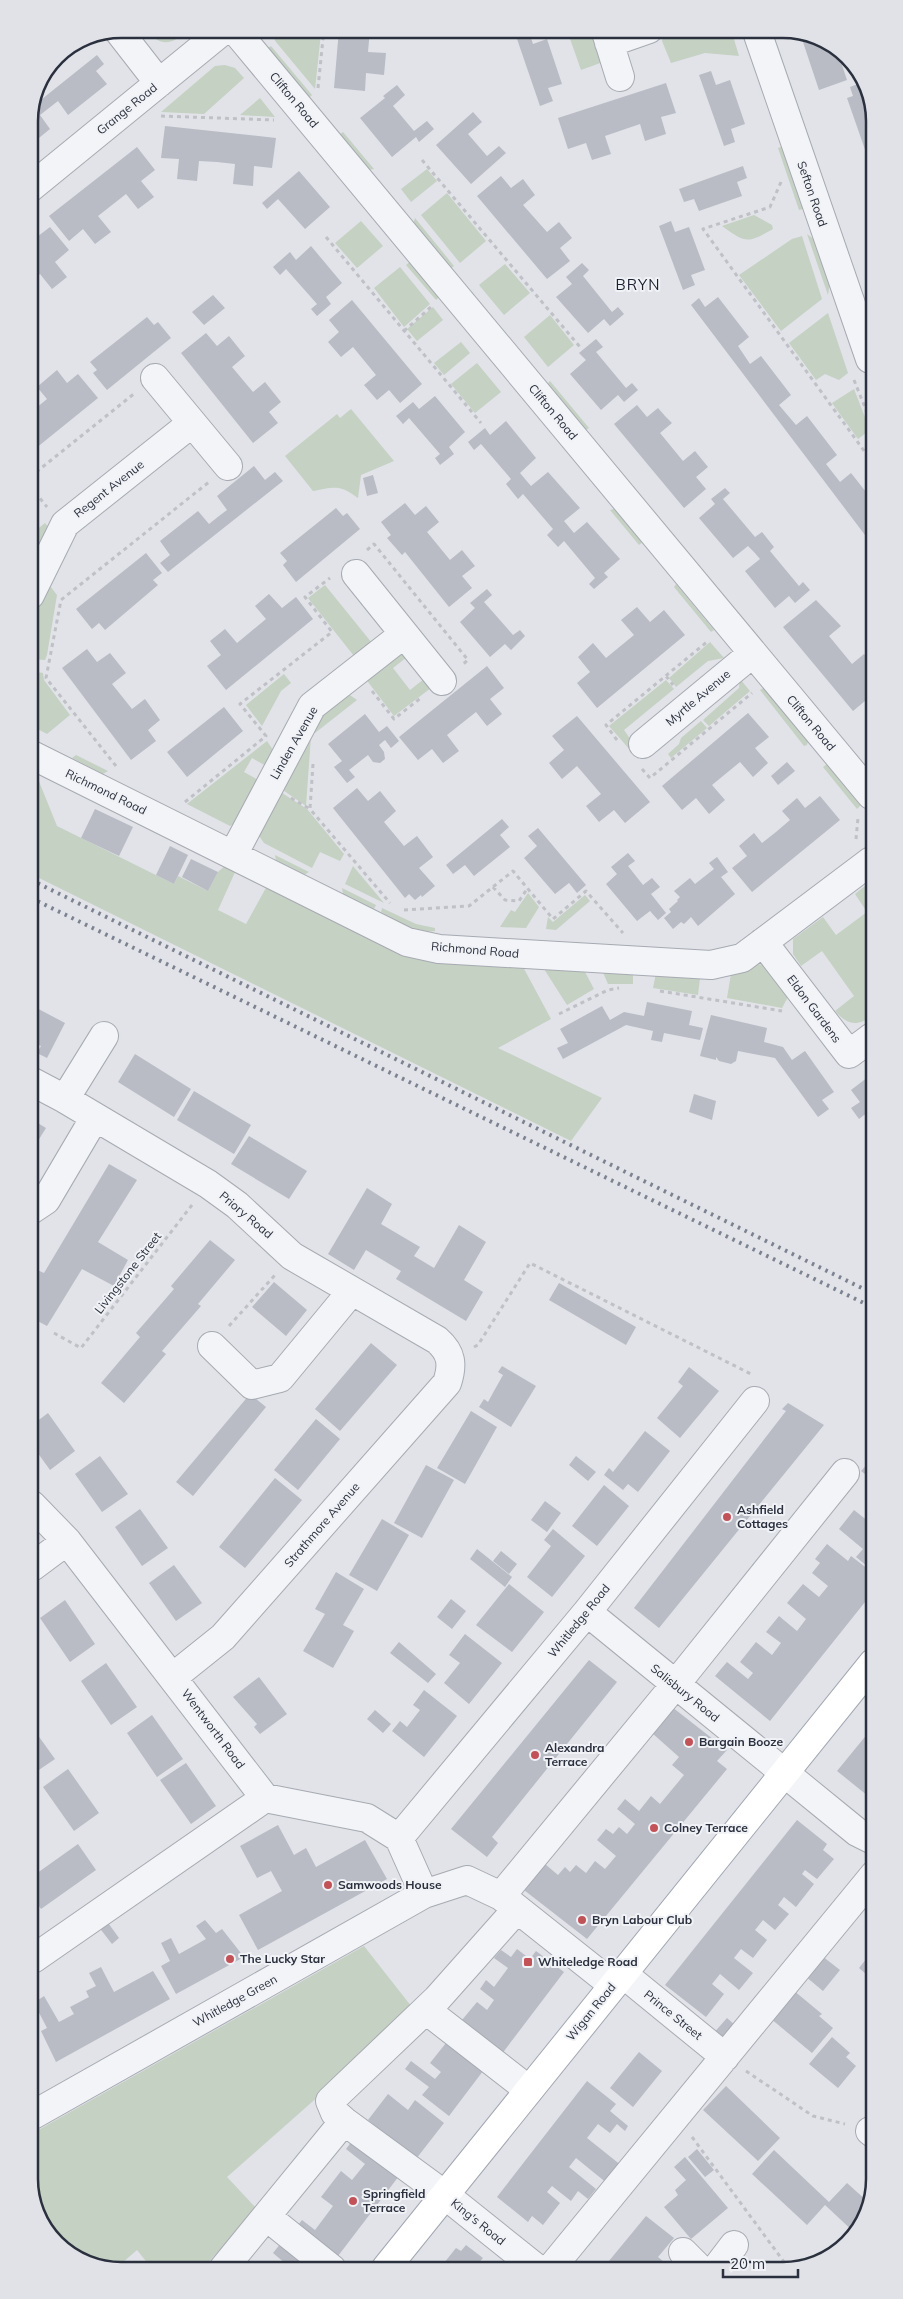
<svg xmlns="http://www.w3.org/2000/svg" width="903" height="2299" viewBox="0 0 903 2299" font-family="Mulish,sans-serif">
<rect width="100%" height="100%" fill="#e1e3e8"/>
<path fill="#c5d1c3" d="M145,29h46c-19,15 -29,20 -46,0z
M271,29h39l11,4 -6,56 -39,-47 -6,-10z
M673,29h58l8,27 -34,-3 -34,10 -9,-22 3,-10z
M579,30l14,5 10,27 -22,8 -13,-37z
M271,46l41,49 -3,3 -41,-50z
M225,65l10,3 9,10 -40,36 -43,-2 54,-46z
M260,98l15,19 -35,-2z
M343,132l31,37 -6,1 -29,-35z
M783,146l20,63 -4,1 -21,-62z
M427,169l10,12 -26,21 -10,-13z
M447,193l39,48 -26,22 -39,-48z
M754,215l18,10 1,4c-26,15 -27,14 -51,-3z
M415,218l39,48 -4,3 -37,-45z
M361,221l22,25 -26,22 -22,-25z
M807,234l9,7 14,41 -2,13z
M802,236l20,63 -41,32 -42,-56 53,-36z
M412,260l29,35 -5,5 -30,-35z
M505,264l25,29 -26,22 -25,-30z
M400,267l30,37 -26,23 -30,-39z
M433,307l10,13 -26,21 -10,-12z
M828,313l20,60 -9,7 -14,-6 -9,6 -27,-37z
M550,315l24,30 -26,22 -24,-30z
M461,342l9,11 -26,22 -10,-12z
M477,363l24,29 -26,21 -24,-29z
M550,381l39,47 -3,2 -39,-46z
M854,389l16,41 -12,9 -26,-36z
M351,409l43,52 -33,14 -3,23c-18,-14 -24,-11 -45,-7l-28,-35 52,-42 3,4z
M617,508l27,33 -5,4 -29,-35z
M45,523l3,4 -13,27 -5,-3v-16z
M47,582l10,13 -10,60 -2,5 -15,-1v-43z
M676,584l38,46 -3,2 -37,-45z
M325,585l47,58 -18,13 -46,-58z
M710,642l14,16 -16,3 -32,26 -7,-9z
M405,653l2,4 -14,11 17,22 14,-11 7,9 -37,28 -29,-38 31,-24z
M30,671l13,2 1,7 26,35 -23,19 -17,-9z
M284,674l7,9 -10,8 -19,35 -16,-21z
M740,679l10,12 -41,35 -6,-6 36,-32z
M666,680l8,9 -50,41 18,26 -4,3 -29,-33z
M765,687l43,54 -1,4 -3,1 -44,-56z
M347,693l10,7 -42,33 -3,-7 4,-7z
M701,721l6,7 -36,30 -3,-4 11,-10 2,-6z
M311,736l-5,70 -26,-18z
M267,741l6,9 -5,17 -16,-9 -8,14 16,9 -22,40 -8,5 -43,-22z
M76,755l32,16 -5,3 -31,-16z
M827,764l34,41 -4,4 -34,-42z
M30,767l4,2 23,57 117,58 4,-8 30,15 10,-19 8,-7 10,5 -18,40 28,14 21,-38 255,79 29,54 -53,29 104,50 -31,43 -540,-267z
M279,791l28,18 37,45 -4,7 -20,-9 -8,16 -48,-25 -5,-7 2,-9z
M275,855l34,17 -5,3 -28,-14z
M353,866l31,37 -39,-19z
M871,881l1,135c-15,11 -25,9 -37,-5l19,-15 -32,-45 -21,15 -8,-12v-15l30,-22 13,18 31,-23 -12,-18z
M342,888l34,17 -2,4 -31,-15z
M528,893l11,14 -13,21 -26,-1 11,-17 4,2z
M585,895l5,6 -34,29 -10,-1 2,-12 5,5z
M382,908l34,16 19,4v3c-19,3 -37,-10 -54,-19z
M759,964l10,4 20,27 -7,13 -55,-10 4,-24z
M544,969l40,1 10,19 -27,16z
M602,970l31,1v13h-25z
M656,973l44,5 -2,17 -45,-7z
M364,1946l51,65 -188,166 30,32 -55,60 -49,1 -16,-20 -23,20 -50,-19 -30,-43 -1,-75z"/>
<path fill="#b9bcc5" d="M339,29h31l-2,23 18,1 -2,22 -18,-2 -1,18 -31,-3z
M529,32l4,12 14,-5 15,45 -14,4 5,13 -13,5 -24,-70z
M800,33l39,15 10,15 -7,2 5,15 -28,10z
M97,55l7,9 -8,7 11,13 -39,31 -10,-14 -18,14 10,14 -21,17v-31l3,-8z
M711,71l5,14 14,-5 15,44 -14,5 4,13 -11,4 -25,-71z
M863,82l6,10v69l-22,-63 6,-2 -3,-9z
M666,83l10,30 -15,4 5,17 -21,7 -5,-17 -35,12 6,18 -19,6 -6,-17 -18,6 -10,-31z
M397,85l8,10 -12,11 21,25 13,-10 7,8 -15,13 -3,-5 -24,20 -32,-39 25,-20 -2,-2z
M473,112l9,10 -14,12 19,22 12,-10 7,7 -35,31 -35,-39z
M165,126l111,12 -4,30 -18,-2 -1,20 -20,-2 2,-20 -18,-2 -18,-1 -2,20 -20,-2 2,-20 -18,-1z
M137,147l18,23 -14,11 13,16 -16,12 -12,-15 -28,22 13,16 -16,12 -12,-15 -14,12 -20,-25z
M743,166l4,12 -10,4 5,14 -43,15 -5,-12 -10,3 -5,-13z
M299,171l31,36 -25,22 -27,-30 -11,10 -5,-6z
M501,176l10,12 12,-9 12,16 -12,10 24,27 12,-10 13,16 -12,10 10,13 -23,18 -70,-83z
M671,221l4,11 14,-5 16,43 -14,5 4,10 -12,5 -24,-64z
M50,227l19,23 -14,12 12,15 -15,12 -12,-15 -11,8v-39z
M311,246l31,37 -16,14 5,7 -14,12 -6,-7 6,-5 -31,-35 -6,6 -7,-8 17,-15 6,8z
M582,263l7,7 -6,6 29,36 6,-5 6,7 -14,12 -6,-7 -16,14 -32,-36 16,-13 -6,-7z
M213,295l12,13 -21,17 -12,-13z
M718,297l31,40 -11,9 12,18 11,-8 30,39 -12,10 17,20 11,-9 30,39 -11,9 14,18 11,-9 19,24 1,46 -180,-238 8,-7 6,9z
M352,300l70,84 -22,19 -11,-13 -12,10 -13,-15 12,-10 -23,-28 -12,10 -13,-15 11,-10 -10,-12z
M147,317l7,8 4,-3 13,16 -64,52 -14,-17 4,-3 -7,-8z
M206,333l11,13 12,-10 16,20 -13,11 21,25 12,-10 16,20 -12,10 9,11 -25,20 -72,-90z
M596,339l7,8 -7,5 30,36 6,-5 6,7 -14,12 -6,-7 -17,15 -31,-36 16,-14 -7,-7z
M57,370l10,13 11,-9 20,24 -68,55v-40l17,-14 -10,-12z
M435,396l30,36 -16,15 5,7 -14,11 -5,-7 5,-4 -31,-36 -6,6 -7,-8 17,-14 6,7z
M637,405l10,12 11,-9 7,8 7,7 -12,10 23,28 12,-10 13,16 -12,10 10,12 -22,19 -70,-84z
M506,421l30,37 -16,15 5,6 6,7 17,-14 32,36 -16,13 10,12 13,-11 33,37 -16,14 4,4 -14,12 -5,-5 6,-6 -31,-37 -6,6 -11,-12 6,-6 -30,-35 -5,5 -12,-15 5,-5 -30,-35 -7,6 -6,-8 17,-14 5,7z
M254,466l11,14 10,-8 8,9 -115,91 -8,-9 10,-8 -10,-14 38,-30 11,13 10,-8 8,-6 -10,-14z
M373,475l5,18 -11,3 -4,-18z
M725,488l5,5 -7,6 32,38 7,-5 12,15 -4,4 29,35 4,-4 7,8 -15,13 -6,-7 -14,12 -30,-37 15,-12 -6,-7 -6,-6 -15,12 -34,-40 16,-14 -4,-5z
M405,503l10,12 11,-9 13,16 -12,10 23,28 12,-10 13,16 -13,10 10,12 -23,19 -44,-55 -3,3 -15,-17 4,-3 -10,-13z
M336,508l7,8 4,-3 13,16 -64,53 -13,-17 4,-4 -7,-8z
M146,553l16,20 -9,7 5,5 -53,45 -6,-7 -7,6 -16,-20z
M487,589l5,6 -8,7 29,33 7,-5 5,6 -14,14 -6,-6 -15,13 -30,-35 15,-14 -5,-5z
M269,594l13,14 14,-11 17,22 -87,71 -19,-24 14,-11 -11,-14 15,-12 12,14 29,-24 -11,-13z
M816,600l25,26 -12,10 23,28 12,-10 7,8v13l-6,5 6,7v9l-18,15 -70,-84z
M637,607l13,15 14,-12 21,25 -88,73 -20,-25 13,-11 -12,-15 15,-14 13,15 28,-23 -13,-15z
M87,649l10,13 13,-9 16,20 -14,11 20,25 13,-10 15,21 -12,10 8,11 -25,19 -69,-92z
M487,666l17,22 -14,11 12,15 -15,12 -11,-14 -29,23 12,16 -16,12 -11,-14 -14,11 -19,-23z
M224,707l19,24 -56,46 -20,-25z
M748,713l21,24 -14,11 13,15 -15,14 -13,-15 -28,23 13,15 -16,14 -13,-16 -14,12 -20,-24z
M365,714l14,18 8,-6 12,15 -8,7 -6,-8 -6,5 5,7 1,7 -5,4 -7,-1 -5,-7 -19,15 6,7 -8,6 -13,-16 8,-6 -14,-17z
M577,716l73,86 -25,21 -11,-13 -15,12 -13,-16 15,-12 -24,-28 -15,13 -13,-16 15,-13 -12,-14z
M787,762l8,9 -17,14 -7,-9z
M357,788l11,13 12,-10 16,20 -12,11 20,24 13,-10 16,21 -14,11 16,18 -13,11 -1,-2 -6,5 -6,-6 -4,4 -72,-90z
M820,796l20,24 -88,72 -20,-24 15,-12 -8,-10 15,-13 8,10 14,-11 14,-12 -8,-9 15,-13 8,10z
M95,809l38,18 -14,29 -38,-18z
M502,819l7,8 -9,8 10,12 -36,29 -9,-11 -12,9 -7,-9z
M538,828l48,57 -9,8 -8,-10 -14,11 -31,-36 13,-12 -9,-10z
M170,846l18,9 -14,29 -18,-9z
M628,853l7,8 -7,5 15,19 9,-7 8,9 -9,7 15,19 -8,7 -8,-9 -13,10 -31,-37 11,-10 -6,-7z
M717,857l11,15 -7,5 14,17 -37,32 -7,-9 -7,7 -3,-2 -8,7 -9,-11 7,-6 -2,-3 9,-8 -1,-1 3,-3 -6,-6 16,-13 5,6 19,-15 -5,-6z
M191,859l27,13 -10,19 -26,-14z
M647,1002l45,9 -3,14 14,3 -3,12 -36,-7 -2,9 -11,-2 2,-9 -27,-6 -63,34 -6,-11 11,-5 -8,-14 42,-23 8,14 14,-8 20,4z
M31,1005l34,18 -18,35 -10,-5 4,-7 -10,-5z
M711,1015l56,13 -3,14 19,5 9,13 13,-9 29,41 -12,8 7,9 -11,8 -43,-59 -37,-7 -2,10 -5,3 -12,-3 -3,-4v3l-16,-4z
M135,1054l56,35 -17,28 -56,-35z
M872,1074v35l-13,10 -8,-11 9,-6 -9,-12z
M194,1091l57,34 -17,29 -57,-34z
M694,1094l22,7 -4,19 -23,-8z
M31,1119l15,9 -15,24z
M249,1136l58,35 -18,28 -58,-35z
M109,1164l28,16 -39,62 30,18 -14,26 -32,-17 -35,57 -15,-8 -1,-51 13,6z
M367,1188l25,16 -11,20 39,23 -6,9 20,12 25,-43 27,17 -22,38 19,12 -17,29 -70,-42 5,-8 -35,-21 -12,20 -26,-16z
M210,1240l25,20 -37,44 3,2 -39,45 4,3 -42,49 -23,-20 39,-46 -4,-4 38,-44 -3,-3z
M274,1282l33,28 -21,26 -34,-29z
M559,1283l77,44 -10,18 -77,-45z
M371,1343l26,22 -57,66 -25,-22z
M502,1366l34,20 -25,41 -32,-20 5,-8 4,3 6,-11 9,-16 -5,-3z
M689,1367l30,24 -39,47 -23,-20 26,-32 -5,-4z
M250,1394l16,13 -73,89 -17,-14z
M788,1403l36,22 -165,203 -25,-20 152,-197 -4,-2z
M471,1411l26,16 -32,57 -28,-16z
M48,1413l27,38 -25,19 -18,-25v-20z
M316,1419l24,20 -42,51 -24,-20z
M645,1431l25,20 -32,41 -10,-8 -5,6 -19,-15 5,-7 4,4z
M100,1456l28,38 -26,18 -27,-38z
M576,1456l20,16 -8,9 -19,-16z
M870,1461l3,2v17l-12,-9z
M426,1465l28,15 -32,58 -28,-15z
M275,1478l27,22 -57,68 -26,-21z
M604,1485l25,21 -32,40 -25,-20z
M545,1501l16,12 -14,19 -16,-12z
M140,1509l28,39 -26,18 -27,-39z
M854,1510l19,15v46l-17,-14 7,-8 -24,-20z
M382,1519l27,16 -32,56 -28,-16z
M553,1529l32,27 -33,41 -25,-20 24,-31 -7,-6z
M827,1544l21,17 3,-5 22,17v19l-103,129 -55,-45 12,-14 21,17 5,-6 -13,-11 16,-20 16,13 9,-12 -15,-11 13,-16 18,15 9,-12 -19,-16 16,-19 16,13 9,-11 -16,-13 8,-10 -5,-4z
M477,1549l35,28 -7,10 -35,-28z
M501,1551l16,13 -8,10 -16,-13z
M174,1565l28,38 -26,18 -27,-38z
M336,1572l28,17 -21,36 11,6 -21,37 -30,-17 22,-37 -10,-5z
M509,1584l35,28 -32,40 -36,-27z
M451,1599l15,12 -14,18 -15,-12z
M65,1600l30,44 -25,18 -30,-44z
M465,1634l37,29 -33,41 -25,-21 16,-20 -11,-8z
M399,1642l37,32 -8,9 -38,-30z
M589,1660l28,22 -125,155 6,6 -11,14 -36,-28z
M106,1663l31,44 -26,18 -30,-44z
M259,1677l28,37 -27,20 -6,-7 3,-3 -24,-27z
M424,1690l33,26 -33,41 -32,-26 8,-10 7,6 13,-17 -7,-5z
M672,1707l55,43 -10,11 10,8 -140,170 -63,-49 21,-26 13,11 7,-8 5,5 6,-7 10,8 9,-12 10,8 11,-13 -19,-16 9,-11 7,5 6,-7 8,7 8,-10 -18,-15 8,-10 14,12 12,-15 9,8 24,-29 -12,-10 7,-8 -27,-24z
M375,1710l16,14 -8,9 -16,-14z
M152,1715l31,44 -26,18 -30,-44z
M32,1727l23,32 -22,15 -1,-39z
M873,1727v73l-36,-29z
M186,1763l30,43 -25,18 -31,-44z
M68,1769l31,44 -25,18 -31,-44z
M797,1820l30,24 -4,6 11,9 -17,20 -12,-9 -3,4 12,10 -18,23 -12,-10 -6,8 11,9 -14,16 -12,-10 -8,10 12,10 -14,18 -12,-9 -7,9 19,15 -14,17 -19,-16 -8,10 12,10 -18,23 -41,-32z
M278,1825l16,30 12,-7 10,19 49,-27 22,39 -129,71 -19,-35 43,-24 -11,-20 -14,7 -17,-32z
M78,1844l18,26 -55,39 -8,-11v-22z
M106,1920l13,18 -7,6 -14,-18z
M205,1920l11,13 6,-4 22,28 -68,37 -15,-28 9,-5 -9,-18 10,-5 8,16 27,-15 -10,-13z
M517,1949l13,10 6,-8 28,21 -66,87 -31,-24 6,-7 -11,-8 15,-18 10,8 7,-10 -14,-11 6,-9 8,7 14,-19 -14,-10 7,-8 10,7z
M874,1949v32l-15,-13z
M822,1956l18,14 -17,21 -18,-15z
M101,1967l13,25 39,-21 17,28 -114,63 -15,-31 6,-3 -13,-25 10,-7 15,26 15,-8 -4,-7 19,-10 -3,-6 10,-5 -7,-13z
M793,1990l29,24 -3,2 14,12 -21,25 -42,-35z
M727,2018l9,8 -14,17 -10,-8z
M832,2037l18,16 -4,4 10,9 -18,22 -29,-24z
M446,2043l37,28 -34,45 -27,-21 7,-8 -24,-18 6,-8 24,18 6,-7 -11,-9z
M639,2052l23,19 -29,36 -23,-19z
M587,2081l29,23 -6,7 18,15 -3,5 -8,-7 -7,9 -12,-9 -11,14 35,28 -14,18 -32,-26 -7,9 27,22 -8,10 -10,-8 -7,10 -19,-15 -5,6 13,11 -17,22 -11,-9 -4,6 -31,-25z
M726,2086l54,52 -22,23 -55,-51z
M388,2094l20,16 7,-10 29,23 -28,36 -48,-39z
M355,2137l47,35 -67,88 -40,-31 7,-9 13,10 18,-24 -12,-9 20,-26 11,9 13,-16 -19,-15z
M697,2149l17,21 -9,7 -17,-20z
M774,2150l55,52 18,-19 20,18 -11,33 -31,-29 -18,20 -55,-51z
M685,2157l43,51 -37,31 -27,-32 14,-12 -3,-5 11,-10 -12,-13z
M646,2216l28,22 -16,19 6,5 -3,4 -57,1z
M281,2243l32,26h-31l4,-5 -13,-11z
M466,2245l17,13 -7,8 3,2h-39l16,-20 5,3z"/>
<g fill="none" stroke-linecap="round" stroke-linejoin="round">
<g stroke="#a7aab2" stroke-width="30">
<path id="minor" d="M117,29l42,54
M234,29l637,766
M605,29l15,48
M756,29l114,330
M609,43l40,-14
M29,189l196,-160
M155,378l73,88
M356,574l86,107
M30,595l35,-71 127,-101
M643,744l110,-91
M30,754l377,188 32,7 272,16 31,-7 129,-97
M233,855l79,-149 92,-72
M763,942l86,112 23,-17
M31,1081l34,18 143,85 29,21 55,51 145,84c15,13 16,25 10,43l-224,254 -50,40
M65,1099l39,-63
M31,1210l15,-10 49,-83
M212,1346l40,39 28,-7 71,-86
M32,1505l35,36 198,257 102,20 32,20 25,56
M32,1567l35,-26
M587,1612l270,220 16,8
M399,1838l188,-226 168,-211
M501,1896l174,-211 170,-212
M517,1909l-80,90 -107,102 5,12 9,8 101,74 90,72
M33,1959l232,-161
M622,1973l103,84
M426,2010l103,80
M33,2115l391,-221 43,-14 34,16 112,89
M870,2131l4,3
M267,2217l65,52
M683,2252l14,14
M718,2266l16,-21
M552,2267l322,-392
M223,2269l121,-148"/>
</g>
<g stroke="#a2a7b3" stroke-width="30">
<path id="major" d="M386,2268l487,-605"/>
</g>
<path stroke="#bfc1c7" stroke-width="3" stroke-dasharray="4 4" stroke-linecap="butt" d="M318,88l6,-59
M161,116l113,4
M422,160l158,187
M781,182l-11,25 -67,22 167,230
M326,237l155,186
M404,331l28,-25
M854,380l16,40
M30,477l105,-84
M30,486l17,21
M367,550l7,-6 94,116 -6,5
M666,676l7,9
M372,691l22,28 28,-22
M617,740l-11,-15 102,-84
M313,764l-3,45 80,94
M116,766l-70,-88 15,-78 148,-118
M642,769l8,9 102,-85
M291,798l19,11
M185,802l81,-66 -26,-32 92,-72 -27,-35 25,-19
M856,839l2,-21
M493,887l12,13 14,1 8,-12
M404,910l65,-4 44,-35 40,48 33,-28 37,42
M660,991l122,20
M559,1014l49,-24 11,-2
M229,1326l46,-51
M54,1333l27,15 111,-143
M474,1347l4,-2 52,-82 221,111
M746,2071l67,45 32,8
M692,2137l95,129"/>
<use href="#minor" stroke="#f3f4f7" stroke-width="28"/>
<use href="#major" stroke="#fff" stroke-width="28"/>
<path stroke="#7c8290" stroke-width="4" stroke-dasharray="2.5 5" stroke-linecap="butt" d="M31,880l841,413
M31,898l841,409"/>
</g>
<g fill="#c15358" stroke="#f0f2f6" stroke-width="2">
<circle cx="727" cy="1517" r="5"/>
<circle cx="689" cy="1742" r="5"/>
<circle cx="535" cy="1755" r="5"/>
<circle cx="654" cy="1828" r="5"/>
<circle cx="328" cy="1885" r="5"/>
<circle cx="582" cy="1920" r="5"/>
<circle cx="230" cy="1959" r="5"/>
<rect x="523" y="1957" width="10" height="10" rx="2.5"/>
<circle cx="353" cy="2201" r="5"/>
</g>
<g text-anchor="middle" stroke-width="4" stroke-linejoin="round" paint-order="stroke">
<g font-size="12" fill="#2b303e" stroke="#f0f2f6">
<text transform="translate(294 100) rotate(50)" y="4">Clifton Road</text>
<text transform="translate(127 109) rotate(-39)" y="4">Grange Road</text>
<text transform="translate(812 194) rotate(71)" y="4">Sefton Road</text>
<text transform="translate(553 412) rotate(50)" y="4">Clifton Road</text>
<text transform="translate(109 489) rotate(-38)" y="4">Regent Avenue</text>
<text transform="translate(698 698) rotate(-40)" y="4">Myrtle Avenue</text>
<text transform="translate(811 723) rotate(50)" y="4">Clifton Road</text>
<text transform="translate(294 743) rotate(-60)" y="4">Linden Avenue</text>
<text transform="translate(106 792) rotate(26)" y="4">Richmond Road</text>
<text transform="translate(475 950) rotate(5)" y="4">Richmond Road</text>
<text transform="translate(814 1009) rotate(53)" y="4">Eldon Gardens</text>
<text transform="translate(246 1215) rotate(40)" y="4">Priory Road</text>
<text transform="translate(128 1273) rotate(-52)" y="4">Livingstone Street</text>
<text transform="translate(322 1525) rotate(-49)" y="4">Strathmore Avenue</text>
<text transform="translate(579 1621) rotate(-51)" y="4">Whitledge Road</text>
<text transform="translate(685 1693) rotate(39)" y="4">Salisbury Road</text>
<text transform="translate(213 1729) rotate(53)" y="4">Wentworth Road</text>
<text transform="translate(235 2001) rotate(-29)" y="4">Whitledge Green</text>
<text transform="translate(591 2012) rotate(-51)" y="4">Wigan Road</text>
<text transform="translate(673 2015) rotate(39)" y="4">Prince Street</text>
<text transform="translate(478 2222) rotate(39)" y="4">King's Road</text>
</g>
<g font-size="12" font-weight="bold" fill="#2b303e" stroke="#f0f2f6" text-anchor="start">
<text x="737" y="1514">Ashfield<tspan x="737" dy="14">Cottages</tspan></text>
<text x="699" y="1746">Bargain Booze</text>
<text x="545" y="1752">Alexandra<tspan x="545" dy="14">Terrace</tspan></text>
<text x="664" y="1832">Colney Terrace</text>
<text x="338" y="1889">Samwoods House</text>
<text x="592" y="1924">Bryn Labour Club</text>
<text x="240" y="1963">The Lucky Star</text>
<text x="538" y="1966">Whiteledge Road</text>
<text x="363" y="2198">Springfield<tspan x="363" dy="14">Terrace</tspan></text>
</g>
<g font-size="15" letter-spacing="1" fill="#1d212f" stroke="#f0f2f6">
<text x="638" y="290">BRYN</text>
</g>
</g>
<path d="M0 0H903V2299H0ZM121 38H783A83 83 0 0 1 866 121V2179A83 83 0 0 1 783 2262H121A83 83 0 0 1 38 2179V121A83 83 0 0 1 121 38Z" fill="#e0e2e7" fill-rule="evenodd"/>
<path fill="none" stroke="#2b303e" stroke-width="2.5" d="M121 38H783A83 83 0 0 1 866 121V2179A83 83 0 0 1 783 2262H121A83 83 0 0 1 38 2179V121A83 83 0 0 1 121 38Z"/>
<path d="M723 2269v8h75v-8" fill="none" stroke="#2b303e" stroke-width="2.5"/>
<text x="730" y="2269" font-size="15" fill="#2b303e" stroke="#f0f2f6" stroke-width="4" paint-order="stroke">20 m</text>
</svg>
